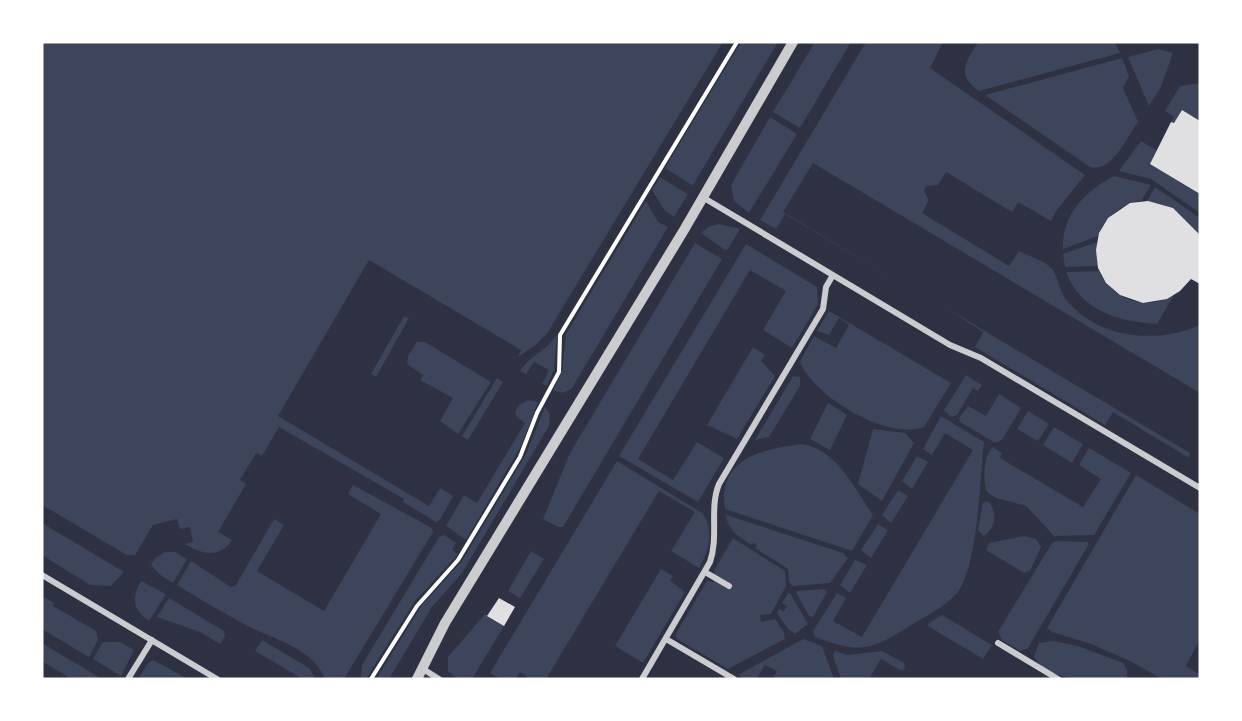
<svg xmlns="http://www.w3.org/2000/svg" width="1242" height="721" viewBox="0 0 1242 721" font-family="'Source Sans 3',sans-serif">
<rect width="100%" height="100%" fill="#2d3142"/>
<path fill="#3c4559" d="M42,42h681l-175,290 -11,12 -19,13 3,-7 -152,-90 -91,156 151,90 11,-18 13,8 -13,24 -4,2 -33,-20 1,-3 -125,-72 -17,29 -6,-3 -16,27 6,4 -28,48 14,8c-12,19 -31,14 -47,4l8,-2 -3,-15 -10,2 -3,-10 -24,6 -18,30h-8l-85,-50z
M741,42h37l-85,143 -3,-1 -25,-16z
M815,42h36l-51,86 -27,-16z
M866,42h77l-13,26 155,107 -29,36 -5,10 -33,-19 -6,10 -66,-40 -8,13 -12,1 -2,5 5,9 -7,13 87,53 10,-15c9,5 27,10 33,18 7,9 7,23 16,33 32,37 89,42 132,23v68l-387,-230 -30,49 147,89 -145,-87 -9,15 -16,-9z
M978,42h137l5,11 -141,38c-24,-16 -13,-29 -1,-49z
M1158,49l15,4 -12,34 -12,19 -21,-49z
M1122,58l7,18 -6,12 15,34c-11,15 -26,51 -48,45l-105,-72z
M1200,83v38l-18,-11 -8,13 -3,-1 3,-5 -9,-6 15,-25z
M770,117l27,17 -48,79 -15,-12 -3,-16z
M1141,141l17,10 -8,13 50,30v19l-49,-34 -32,-8z
M1114,176l37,9 -10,16c-20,4 -36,15 -43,35l-35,13c-1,-35 22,-58 51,-73z
M660,177l28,17 -14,23 -9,-6 -13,-21z
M1155,187l45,31v17l-27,-27 -26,-7z
M646,201l12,21 10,5 -96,161c-6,5 -11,6 -19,2l9,-18 4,-38z
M719,224l21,5 -12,20 -3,1 -24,-17 7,-6z
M1097,242l1,24 -33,1 -2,-13z
M695,243l27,16 -159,268h-5l-15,-8 27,-66z
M746,244l71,43 1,17 -26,44 -29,-18 23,-39 -36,-21 -112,189 35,21 24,-38 27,16 -26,44 -79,-46z
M1099,271c14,30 47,40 75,24l-17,29c-37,-2 -77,-13 -91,-52z
M943,306l247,147 -1,5 -76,-46 -8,13 -130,-78 8,-15z
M829,311l122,72 -27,44c-36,14 -111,-31 -124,-65l14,-26 22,12 13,-23 -10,-7 -10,17 -12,-4z
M404,316l5,2 -33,59 -5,-3z
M557,334l-3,36 -7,16 -5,-2 7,-14 -15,-8 -8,12 -6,-3c10,-16 27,-20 37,-37z
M417,342h8l66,40 -33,52 -18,-13 13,-23 -33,-18 3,-5 -16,-11 1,-8z
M753,347l12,8 -4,6 14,15 -38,63 -30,-14z
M966,375l16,10 -4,6 -5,-3 -16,27 -6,2 -7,-7z
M793,376l7,1v9l-31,51 -14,3z
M497,378l6,4 -35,58 -6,-4z
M999,394l22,14 -19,32 -7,3 -35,-21 -1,-4 9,-12 18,10z
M528,400l10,2 -17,44 -55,94 -20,-14 18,-31 13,8 48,-80 -8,-6 -2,-5 4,-7z
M828,403l19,12 -17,35 -20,-11z
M545,407l5,7 -1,12 -87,147 -30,34 -43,72h-13l46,-74 40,-44 64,-107z
M1028,411l21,13 -11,17 -21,-12z
M941,416l43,26c-4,35 -6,126 -27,151 -13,15 -33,24 -49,34 -39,25 -50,26 -93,10l-2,-6 24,-38 9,5 -13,23 29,16 111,-187 -28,-17 -13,22 -9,-6z
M1054,427l29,17 -11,19 -29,-18z
M873,429l32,4 9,10 -32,58 -24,-17z
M801,444c35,4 54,45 72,71l-21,36 -127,-42c-8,-50 37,-60 76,-65z
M993,447l9,6 -2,5 83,49 18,-28 -22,-14 10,-17 42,25 -37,62 -40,1 -28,-30 -30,-8 -9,-6c-5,-11 -3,-38 6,-45z
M917,456l11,6 -16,27 -10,-8z
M617,461l85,52c13,16 7,38 -3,55l-28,-17 24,-39 -36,-21 -113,188h-20l1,-3 -7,-4 -5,7h-14l-11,-6z
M1136,475l64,39v125l-14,27 14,9v4h-38l-30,-17 -41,-18 -39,-12 -5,-4z
M353,485l79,43 1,4 -89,147h-19c-13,-33 -55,-40 -83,-56 -22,-12 -44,-25 -65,-38l14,-24 40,26 5,-2 38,-66 10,6 -27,46 67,40 57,-97 -33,-20z
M898,490l10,6 -17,27 -9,-8z
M983,502h6c9,12 6,26 -5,34l-6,-6z
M726,515l117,38 5,5 -18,25 -37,3 -4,-4 -1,-13 -33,-21 2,-3 -4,-2 -2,2c-12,-9 -23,-14 -25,-30z
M42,523l82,49 -13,14 -21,-1 -48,-30z
M878,524l10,6 -17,28 -10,-8z
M444,535l12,8 -4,7 6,4 -43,47 -49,78h-5l1,-14 77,-128z
M1024,536l12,3 5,8 -11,24 -6,2 -38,-23 3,-7z
M733,538l52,33 1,15 -15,28 -11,1 1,7 14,-3 9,13 1,7 -57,30 -51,-30 -2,-4 32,-54 6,1 2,-13z
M1056,541l31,1 2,2 -61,104 -8,3 -18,-11 -4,-8 54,-89z
M531,551l13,8 -24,39 -12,-7z
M165,552h10l12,7 -14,24 -14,-9 -8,-9 4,-7z
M855,560l12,5 -17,28 -10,-8z
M661,569l12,7 -3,4 15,12 -42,71 -28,-17z
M141,581l25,13 -17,27c-16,-10 -18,-24 -8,-40z
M824,589l3,3 -14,25 -4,-1 -13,-23 1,-2z
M788,593h2l18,31 -13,10 -7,-5 -11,-16 2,-4 5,2 3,-5 -5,-3z
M42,596l12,7 -1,3 43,25 2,9 -9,17 -47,-28z
M169,598l55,33 1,5 -5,8 -20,-12 -43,-15z
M485,614l19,12 -32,53h-14l-10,-8v-14z
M942,615l50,30 -9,14 -55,-33 1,-3z
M803,639l19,7 12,33h-62l5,-8 -12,-6 -9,14h-12l-6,-4z
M262,640l47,28 7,11h-13l-48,-28z
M1053,641l25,5 45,17 4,7v9c-27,0 -79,6 -93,-23l5,-13z
M107,642h13l14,8 -13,26 -28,-17 9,-16z
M42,643l60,36h-31l-29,-18z
M835,651l12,4 35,-4 22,12 1,5 -3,3 -21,-12 -12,20h-28l-8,-23z
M153,660l35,19h-50l10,-16z"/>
<path fill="#e0e0e3" d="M1182,110l18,11v73l-50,-30 21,-42 3,1z
M1148,201l25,7 27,27v49l-9,-5 -11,12 -13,8 -24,4 -23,-8 -14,-12 -8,-15 -2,-18 3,-17 9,-15 22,-15z
M499,598l16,9 -11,19 -17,-10z"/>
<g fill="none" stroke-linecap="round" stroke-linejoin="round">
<path stroke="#fff" stroke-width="4" d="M371,679l46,-73 41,-46 62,-103 17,-44 22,-41 1,-37 177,-293"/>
<path stroke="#caccd0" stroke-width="6" d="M704,198l246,147 31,13 219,130
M705,572l24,14
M42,575l175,104
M666,639l68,40
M998,643l60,36
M423,669l16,10
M128,679l24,-39
M642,679l68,-117c9,-26 -1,-54 9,-78l104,-175 3,-22 7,-12"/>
<path stroke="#caccd0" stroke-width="10" d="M417,679l28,-56 239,-393 109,-188"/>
</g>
<rect width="1242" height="721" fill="none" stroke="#ffffff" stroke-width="87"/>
</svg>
